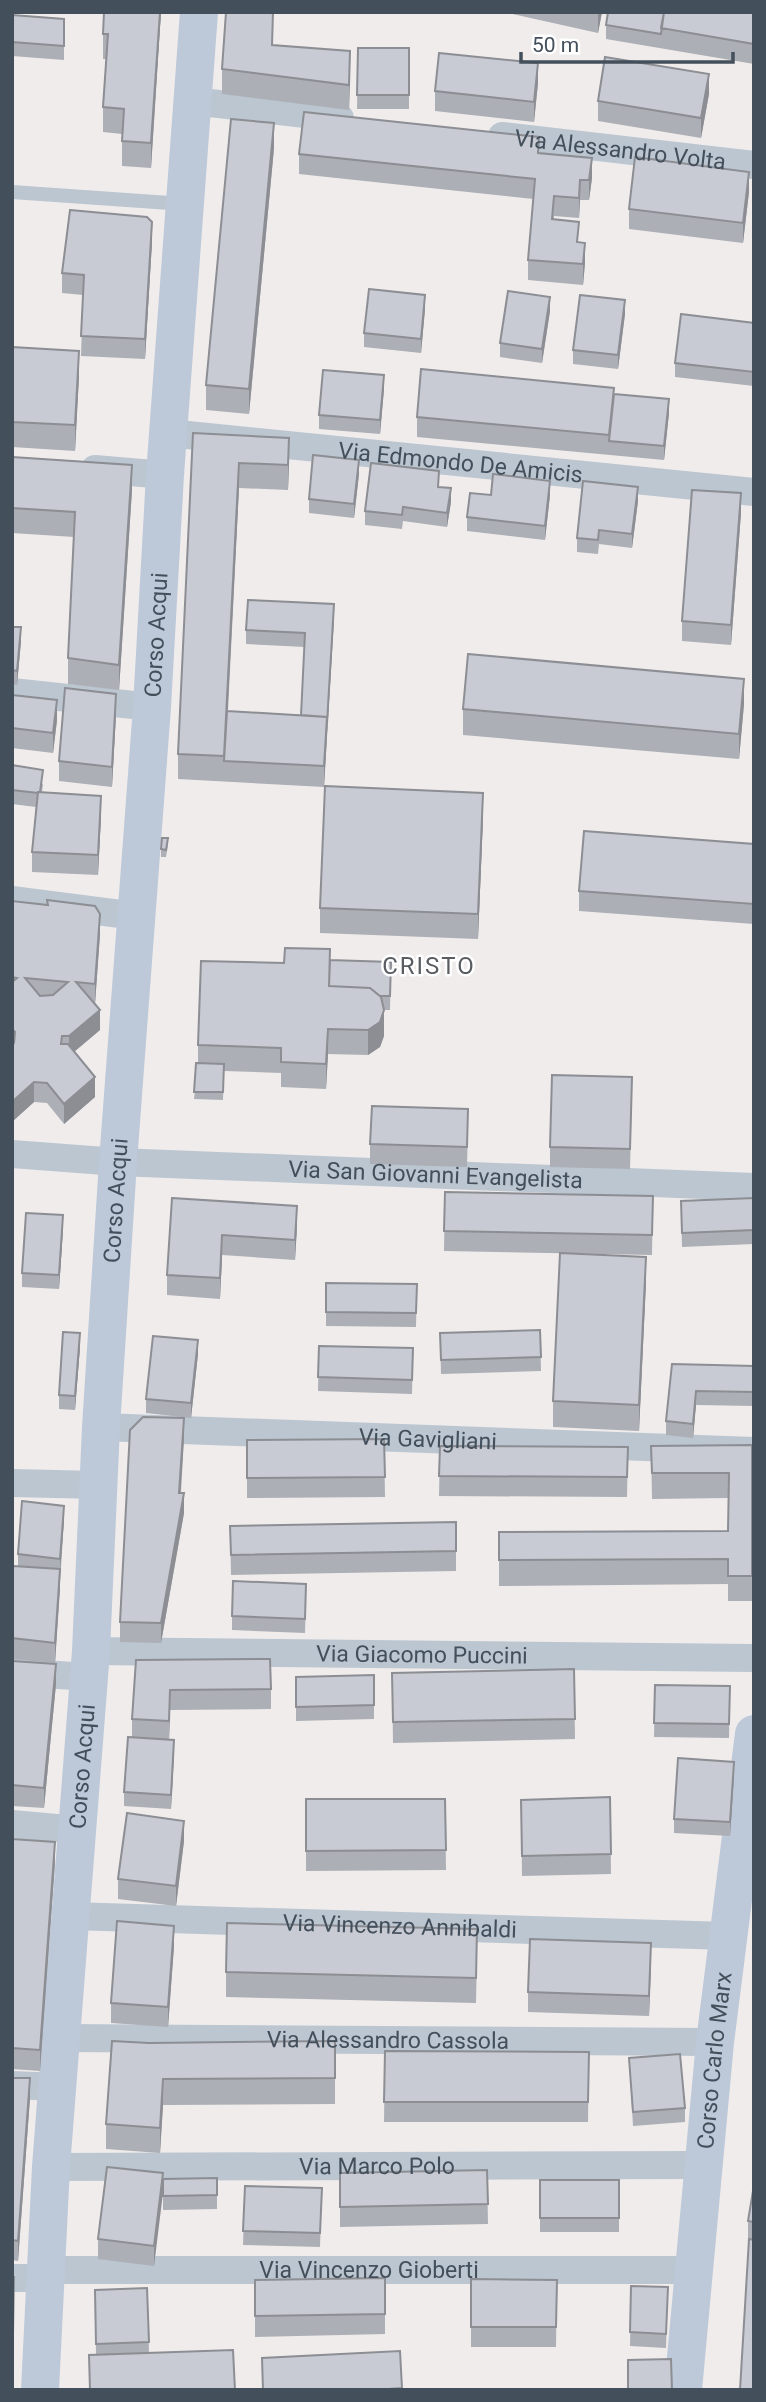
<svg xmlns="http://www.w3.org/2000/svg" width="766" height="2402" viewBox="0 0 766 2402" font-family="Roboto,sans-serif">
<rect width="100%" height="100%" fill="#f0ecec"/>
<g fill="none" stroke-linecap="round" stroke-linejoin="round">
<path stroke="#bbc6d0" stroke-width="14" d="M12,192l172,12"/>
<g stroke="#bbc6d0" stroke-width="28">
<path d="M193,101l147,17"/>
<path id="s1" d="M502,136l252,29"/>
<path id="s2" d="M168,433l586,59"/>
<path d="M95,469l70,6"/>
<path d="M12,692l140,15"/>
<path d="M12,900l124,16"/>
<path id="s3" d="M12,1154l106,8 636,25"/>
<path id="s4" d="M101,1427l653,24"/>
<path d="M12,1483l86,2"/>
<path id="s5" d="M91,1651l663,7"/>
<path d="M12,1672l77,5"/>
<path d="M12,1824l66,6"/>
<path id="s6" d="M71,1916l657,20"/>
<path id="s7" d="M61,2038l654,4"/>
<path d="M12,2085l46,2"/>
<path id="s8" d="M51,2167l653,-2"/>
<path id="s9" d="M45,2270h649"/>
<path d="M12,2278h33"/>
</g>
<g stroke="#bdc9d8" stroke-width="38">
<path id="s10" d="M40,2390l11,-223 40,-516 10,-224 17,-265 34,-455 13,-232 34,-463"/>
<path id="s11" d="M683,2390l32,-348 39,-308"/>
</g>
</g>
<path fill="#acafb5" d="M161,12l-10,156 -29,-2v-32l-19,-2v-25l3,-48h-3v-25z
M226,12h47l-1,33 78,31 -1,34 -127,-16v-25z
M504,12h98l-4,21z
M754,12v52l-148,-25v-14z
M12,15l52,4v41l-52,-4z
M358,48h51v61h-52z
M538,83l-4,39 -99,-11v-20z
M709,94l-8,44 -103,-17v-20z
M274,148l-25,266 -43,-4v-25z
M299,154h240l53,24 -3,22h-9l-1,18 -25,-2v4l25,23 6,20 -2,22 -55,-5v-20l5,-61 -234,-25z
M749,192l-6,51 -114,-14v-20z
M152,242l-7,117 -64,-3 2,-61 -21,-2v-20z
M425,309l-4,44 -57,-6v-14z
M550,311l-8,52 -42,-6v-14z
M625,314l-7,55 -45,-5v-14z
M754,323v63l-79,-9v-14z
M12,347l67,29 -4,75 -63,-4z
M384,389l-4,45 -61,-5v-14z
M614,394l55,19 -5,47 -247,-23v-20z
M193,433l96,30 -1,27 -49,-2 -11,223 73,4 4,-68 -59,-3v-14l88,-12 -10,169 -146,-8v-25z
M12,457l120,33 -13,200 -51,-6v-26l6,-121 -62,-4z
M359,474l-5,44 -45,-5v-14z
M439,487l12,15 -4,25 -44,-6 -1,8 -37,-4v-14z
M491,495h59l-5,45 -78,-9v-14z
M638,501l-6,47 -33,-4 -1,10 -21,-2v-14z
M741,513l-10,132 -49,-4v-20z
M12,627l9,14 -4,44 -5,-1z
M12,695l45,25 -4,33 -41,-5z
M744,704l-5,55 -276,-24v-26z
M116,714l-4,73 -53,-6v-20z
M12,765l31,19 -1,8 59,24 -3,59 -66,-3v-20l4,-45 -24,-3z
M483,818l-5,121 -158,-6v-25z
M754,844v80l-175,-13v-20z
M168,845l-2,12h-5v-8z
M47,900l53,34 -5,70 5,26 -26,22 21,45 -31,27 -17,-21 -13,-1 -21,19 -1,-1v-219l35,4z
M330,960l61,2 -1,48h-6v26l-4,11 -12,8 -40,-1 -2,35 -45,-2v-14l-57,-2 -1,29 -29,-1 4,-36v-18l86,-82z
M632,1097l-2,72 -80,-2v-20z
M468,1129l-1,38 -97,-3v-20z
M445,1192l208,4 -1,59 -208,-4z
M172,1198l125,28 -2,34 -73,-5 -2,44 -53,-4v-20z
M754,1198v46l-72,3 -1,-46z
M63,1229l-4,60 -37,-2v-14z
M646,1282l-7,149 -86,-4v-26z
M326,1283l91,1 -1,43 -90,-1z
M540,1330l1,41 -100,3 -1,-41z
M319,1346l94,2 -1,46 -94,-3z
M80,1347l-5,63 -16,-1v-14z
M198,1354l-7,64 -45,-5v-14z
M672,1364l82,2v40l-58,-1 -3,33 -27,-3v-14z
M184,1438l-3,55 3,20 -23,130 -41,-1v-20z
M384,1439l1,58 -138,1v-58z
M752,1445v156h-24v-17l-229,2v-54l229,-1v-33l-76,1 -1,-53z
M440,1446l188,1 -1,50 -188,-1z
M64,1520l-9,143 -43,-4v-90l6,-3v-12z
M456,1522v49l-225,4 -1,-49z
M306,1598l-1,35 -73,-3v-14z
M136,1660l135,29v20l-101,1 -1,29 5,15 -3,55 -47,-3v-14l8,-55v-18z
M12,1661l44,23 -12,124 -32,-2z
M574,1669l1,70 -182,4 -1,-70z
M374,1675v44l-78,2v-44z
M655,1685l75,1 -1,52 -75,-1z
M734,1776l-4,60 -56,-3v-14z
M610,1797l1,77 -89,2 -1,-76z
M306,1799h139l1,71 -140,1z
M12,1839l43,23 -15,209 -28,-2z
M184,1841l-8,65 -58,-7v-20z
M174,1946l-6,81 -57,-4v-20z
M477,1954l-1,49 -250,-6v-25z
M651,1963l-2,53 -121,-4v-20z
M335,2041v63l-172,1 -3,48 -54,-4v-25l43,-81z
M385,2051l204,1 -1,70h-204z
M629,2058l56,50v14l-52,4z
M12,2078l18,20 -12,163 -6,-1z
M487,2170l1,54 -148,3v-54z
M163,2173l-9,93 -56,-7v-20z
M217,2178v31l-54,1v-31z
M540,2180h79v52h-79z
M754,2185v205l-5,-149h-1v-20z
M245,2186l77,2 -2,59 -77,-2z
M385,2278v56l-130,3v-57z
M471,2279l86,1 -1,67h-85z
M631,2286l37,1 -2,61 -36,-2z
M147,2288l2,65 86,37h-145l-1,-35h7l-1,-65z
M400,2351l2,39h-140v-32z"/>
<path fill="#8c8e94" d="M160,12h1l-10,156v-25z
M598,12h4l-4,21z
M350,51v25l-1,34v-25z
M538,63v20l-4,39v-20z
M709,74v20l-8,44v-20z
M274,123v25l-25,266v-25z
M592,158v20l-3,22v-20z
M749,172v20l-6,51v-20z
M580,180v20l-1,18v-20z
M152,222v20l-7,117v-20z
M585,243v20l-2,22v-21z
M425,295v14l-4,44v-14z
M550,297v14l-8,52v-14z
M625,300v14l-7,55v-14z
M79,351v25l-4,75v-26z
M384,375v14l-4,45v-14z
M669,399v14l-5,47v-14z
M289,438v25l-1,27v-25z
M359,460v14l-5,44v-14z
M239,463v25l-14,273h-1z
M132,465v25l-13,200v-25z
M550,481v14l-5,45v-14z
M638,487v14l-6,47v-14z
M451,488v14l-4,25v-14z
M741,493v20l-10,132v-20z
M334,604v14l-10,169v-21z
M21,627v14l-4,44v-14z
M744,679v25l-5,55v-25z
M116,694v20l-4,73v-20z
M57,700v20l-4,33v-20z
M483,793v25l-5,121v-25z
M101,796v20l-3,59v-20z
M100,914v20l-5,70v-20z
M100,1010v20l-31,26v-20z
M384,1010v26l-4,11 -12,8v-25z
M328,1029v25l-2,35v-25z
M95,1077v20l-31,27v-20z
M34,1082v20l-21,19v-20z
M297,1206v20l-2,34v-20z
M63,1215v14l-4,60v-14z
M222,1235v20l-2,44v-21z
M646,1257v25l-7,149v-26z
M80,1333v14l-5,63v-14z
M198,1340v14l-7,64v-15z
M696,1391v14l-3,33v-14z
M184,1418v20l-5,75v-20z
M184,1493v20l-23,130v-20z
M64,1506v14l-4,53v-14z
M60,1569v20l-5,74v-20z
M56,1664v20l-12,124v-20z
M170,1690v20l-1,31v-20z
M174,1740v14l-3,55v-14z
M734,1762v14l-4,60v-14z
M184,1821v20l-8,65v-20z
M55,1842v20l-15,209v-21z
M174,1926v20l-6,81v-20z
M651,1943v20l-2,53v-20z
M30,2078v20l-12,163v-20z
M163,2079v26l-3,48v-25z
M163,2173v20l-9,73v-20z"/>
<path fill="#c8cbd3" stroke="#8c8e94" stroke-width="2" fill-rule="evenodd" d="M104,12h56l-9,131 -29,-2 2,-32 -21,-2 5,-73h-5z
M226,12h47l-1,33 78,6 -1,34 -127,-16z
M608,12h56l-3,22 -55,-9z
M664,12h90v32l-93,-16z
M12,15l52,4v27l-52,-4z
M358,48h51v47h-52z
M439,53l99,10 -4,39 -99,-11z
M605,57l104,17 -8,44 -103,-17z
M304,112l235,25 -1,16 54,5 -3,22h-9l-1,18 -25,-2 -2,23 27,3 -2,20 8,1 -2,21 -55,-4 7,-81 -236,-25z
M231,119l43,4 -25,266 -43,-4z
M635,157l114,15 -6,51 -114,-14z
M70,210l77,7 5,5 -7,117 -64,-3 3,-61 -22,-2z
M369,289l56,6 -4,44 -57,-6z
M508,291l42,6 -8,52 -42,-6z
M580,295l45,5 -7,55 -45,-5z
M681,314l73,9v49l-79,-9z
M12,347l67,4 -4,74 -63,-3z
M421,369l193,19 -5,47 -192,-18z
M323,370l61,5 -4,45 -61,-5z
M614,394l55,5 -5,47 -55,-5z
M193,433l96,5 -1,27 -49,-2 -15,293 -46,-2z
M313,455l46,5 -5,44 -45,-5z
M12,457l120,8 -13,200 -51,-7 7,-146 -63,-4z
M371,463l68,8 -1,16 13,1 -4,25 -44,-6 -1,8 -37,-4z
M493,474l57,7 -5,45 -78,-9 3,-24 21,2z
M583,481l55,6 -6,47 -33,-4 -1,10 -21,-2z
M692,490l49,3 -10,132 -49,-4z
M248,600l86,4 -7,119v-6l-26,-2 4,-82 -59,-3z
M12,627h9l-4,44 -5,-1z
M468,654l276,25 -5,55 -276,-25z
M65,688l51,6 -4,73 -53,-6z
M12,695l45,5 -4,33 -41,-5z
M227,711l100,6 -3,49 -100,-5z
M12,765l31,5 -3,22h-2v1l-26,-3z
M325,786l158,7 -5,121 -158,-6z
M38,792l63,4 -3,59 -66,-3z
M584,831l170,13v60l-175,-13z
M162,838h6l-2,12 -5,-1z
M47,900l48,6 5,8 -5,70 -19,-2 24,28 -31,26h-7l-1,8h7l27,33 -31,27 -17,-21 -13,-1 -21,19 -1,-1v-55l2,-2 1,-11 -3,-3v-47l5,-4 -5,-1v-76l36,4zM25,978l43,4 -15,13 -13,1z
M285,948l45,1 -1,37 41,2 11,9 3,13 -4,12 -12,8 -40,-1 -2,35 -45,-2v-14l-83,-3 3,-84 83,2z
M330,960l61,2 -1,34h-10l-10,-8 -41,-2z
M196,1063l28,1 -1,28h-29z
M552,1075l80,2 -2,72 -80,-2z
M372,1106l96,3 -1,38 -97,-3z
M445,1192l208,4 -1,39 -208,-4z
M172,1198l125,8 -2,34 -73,-5 -2,43 -53,-3z
M754,1198v32l-72,3 -1,-32z
M26,1213l37,2 -4,60 -37,-2z
M560,1253l86,4 -7,148 -86,-4z
M326,1283l91,1 -1,29 -90,-1z
M540,1330l1,27 -100,3 -1,-27z
M63,1332l17,1 -5,63 -16,-1z
M153,1336l45,4 -7,63 -45,-4z
M319,1346l94,2 -1,32 -94,-3z
M672,1364l82,2v26l-58,-1 -3,33 -27,-3z
M143,1417l41,1 -5,75h5l-23,130 -41,-1 10,-192z
M384,1439l1,38 -138,1v-38z
M752,1445v131h-24v-17l-229,1v-28l229,-1 1,-58h-77l-1,-27z
M440,1446l188,1 -1,30 -188,-1z
M22,1501l42,5 -4,53 -42,-5z
M456,1522v29l-225,4 -1,-29z
M13,1566l47,3 -5,74 -43,-5z
M233,1581l73,3 -1,35 -73,-3z
M270,1659l1,30 -101,1 -1,31 -37,-2 4,-59z
M12,1661l44,3 -12,124 -32,-3z
M574,1669l1,50 -182,3 -1,-49z
M374,1675v30l-78,2v-30z
M655,1685l75,1 -1,38 -75,-1z
M128,1737l46,3 -3,55 -47,-3z
M678,1758l56,4 -4,60 -56,-3z
M610,1797l1,57 -89,2 -1,-56z
M306,1799h139l1,51 -140,1z
M127,1813l57,8 -8,65 -58,-7z
M12,1839l43,3 -15,208 -28,-2z
M117,1921l57,5 -6,81 -57,-4z
M227,1923l250,6 -1,49 -250,-6z
M530,1939l121,4 -2,53 -121,-4z
M112,2041l37,2 186,-2v37l-172,1 -3,49 -54,-4z
M385,2051l204,1 -1,50h-204z
M680,2054l5,54 -52,4 -4,-54z
M12,2078h18l-12,163 -6,-1z
M107,2167l56,6 -9,73 -56,-7z
M487,2170l1,34 -148,3v-34z
M217,2178v17l-54,1v-17z
M540,2180h79v38h-79z
M754,2185v37l-6,-1z
M245,2186l77,2 -2,45 -77,-2z
M749,2239l5,1v150h-14z
M12,2277h2l-2,113z
M385,2278v36l-130,2v-36z
M471,2279l86,1 -1,47h-85z
M631,2286l37,1 -2,47 -36,-2z
M147,2288l2,54 -53,2 -1,-54z
M233,2350l2,40h-145l-1,-35z
M400,2351l2,37 -28,2h-111l-1,-32z
M671,2359l1,31h-44v-30z"/>
<g text-anchor="middle" stroke-width="5" stroke-linejoin="round" paint-order="stroke">
<g font-size="23" fill="#434f5b" stroke="#fff">
<text dy="8" stroke="none"><textPath href="#s1" startOffset="119">Via Alessandro Volta</textPath></text>
<text dy="8" stroke="none"><textPath href="#s2" startOffset="294">Via Edmondo De Amicis</textPath></text>
<text dy="8" stroke="none"><textPath href="#s10" startOffset="1759">Corso Acqui</textPath></text>
<text dy="8" stroke="none"><textPath href="#s3" startOffset="424">Via San Giovanni Evangelista</textPath></text>
<text dy="8" stroke="none"><textPath href="#s10" startOffset="1192">Corso Acqui</textPath></text>
<text dy="8" stroke="none"><textPath href="#s4" startOffset="327">Via Gavigliani</textPath></text>
<text dy="8" stroke="none"><textPath href="#s5" startOffset="331">Via Giacomo Puccini</textPath></text>
<text dy="8" stroke="none"><textPath href="#s10" startOffset="625">Corso Acqui</textPath></text>
<text dy="8" stroke="none"><textPath href="#s6" startOffset="329">Via Vincenzo Annibaldi</textPath></text>
<text dy="8" stroke="none"><textPath href="#s7" startOffset="327">Via Alessandro Cassola</textPath></text>
<text dy="8" stroke="none"><textPath href="#s11" startOffset="331">Corso Carlo Marx</textPath></text>
<text dy="8" stroke="none"><textPath href="#s8" startOffset="326">Via Marco Polo</textPath></text>
<text dy="8" stroke="none"><textPath href="#s9" startOffset="324">Via Vincenzo Gioberti</textPath></text>
</g>
<g font-size="24" letter-spacing="2" fill="#595d62" stroke="#fff">
<text x="429" y="974">CRISTO</text>
</g>
</g>
<rect width="766" height="2402" fill="none" stroke="#434f5b" stroke-width="28"/>
<path d="M521 52v10h212v-10" fill="none" stroke="#434f5b" stroke-width="3.5"/>
<text x="532" y="52" font-size="21" fill="#434f5b" stroke="#ffffff" stroke-width="5" paint-order="stroke">50 m</text>
</svg>
